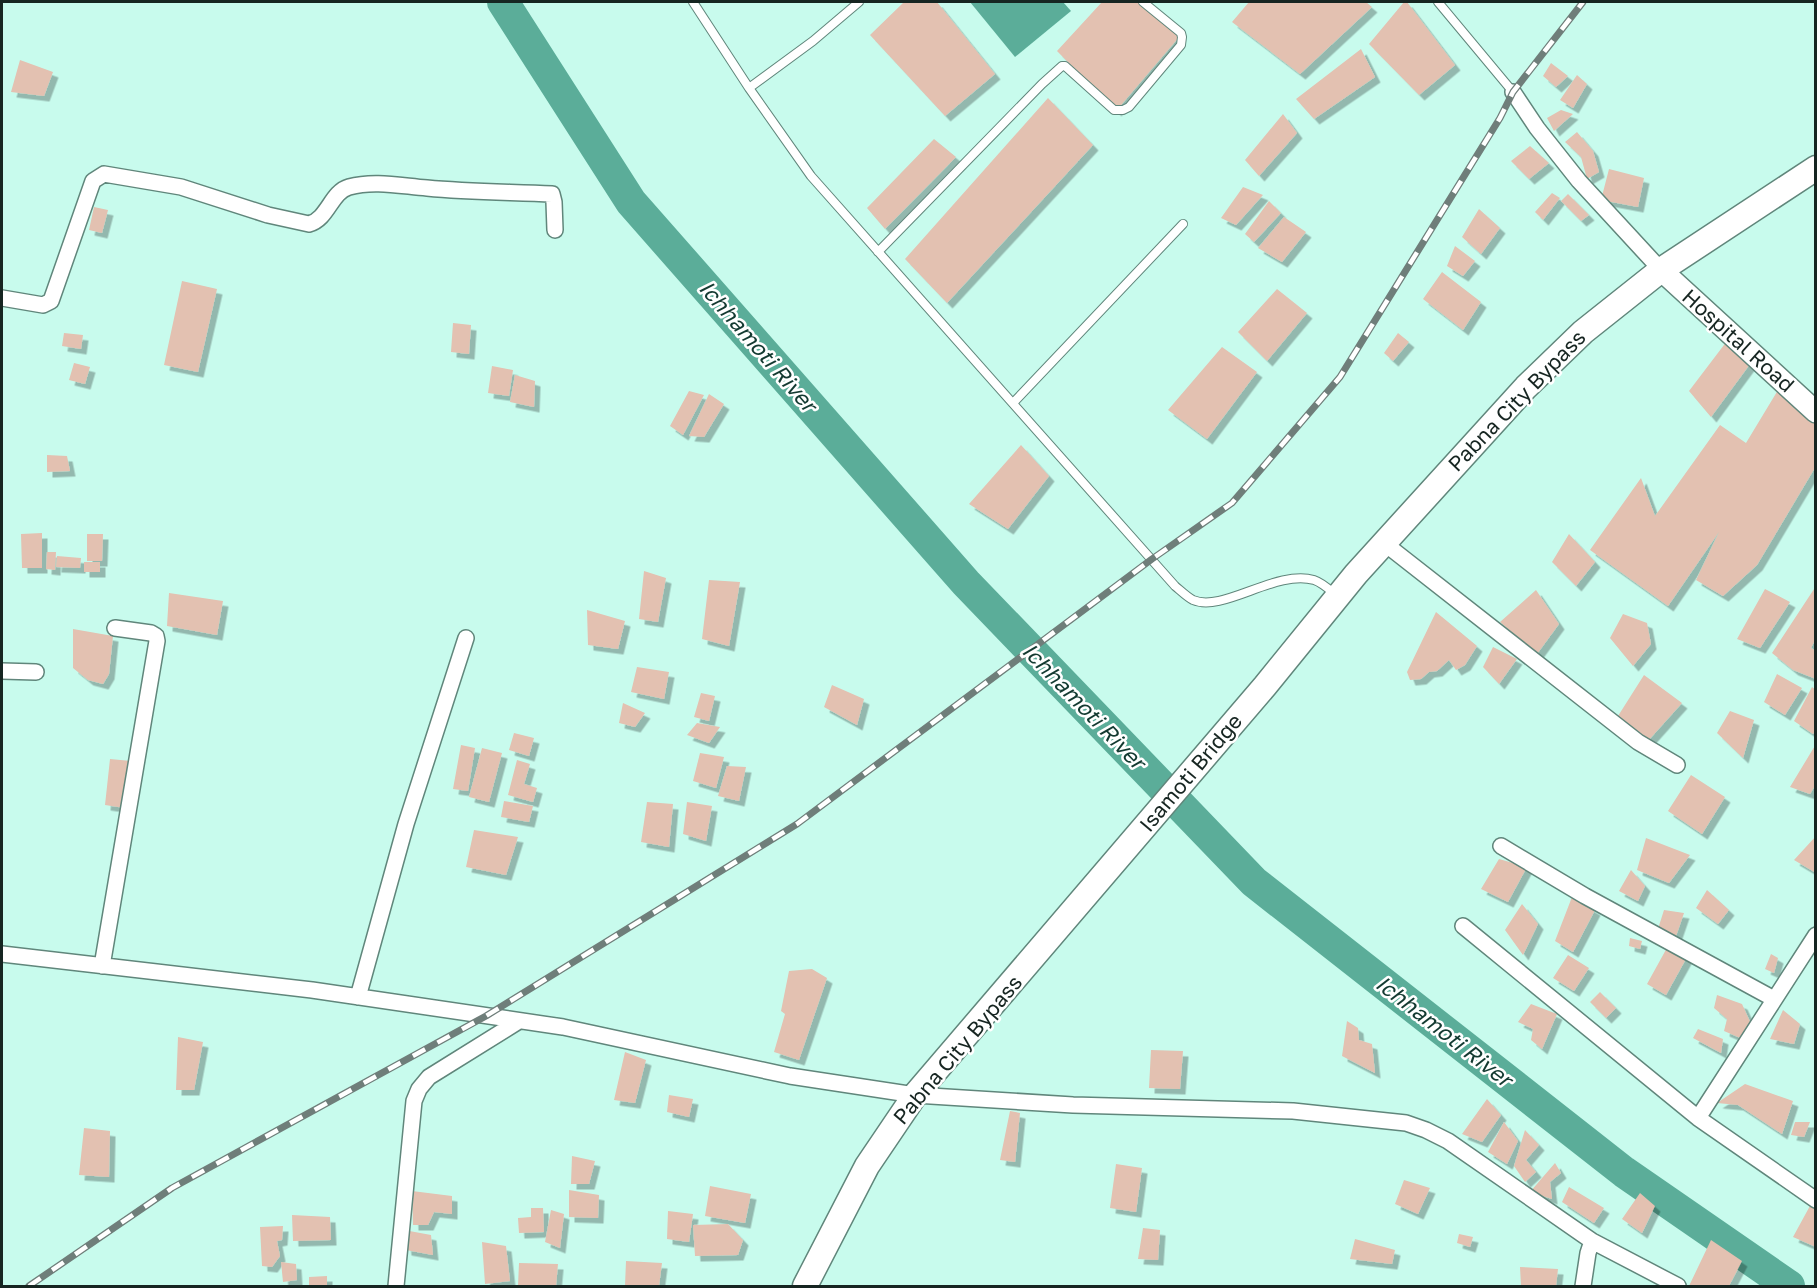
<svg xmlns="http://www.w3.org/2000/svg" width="1817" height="1288" viewBox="0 0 1817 1288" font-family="'Golos Text',sans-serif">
<defs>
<filter id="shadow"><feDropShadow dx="5.5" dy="5.5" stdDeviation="0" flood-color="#0004"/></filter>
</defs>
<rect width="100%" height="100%" fill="#eefef9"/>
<path fill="#c8fbed" d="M2,2h1813v1284h-1813z"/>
<path fill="#5bad99" d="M970,2h93l8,9 -56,46z"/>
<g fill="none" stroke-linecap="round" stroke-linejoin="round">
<path stroke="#5bad99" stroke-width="32" d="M503,2l128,200 335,381 288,299 370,290 165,114"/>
</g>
<path fill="#e3c1b1" filter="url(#shadow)" d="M904,2h33l58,72 -50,42 -75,-81z
M1102,2h39l39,34 -64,75 -59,-60z
M1249,2h117l6,5 -72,67 -68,-52z
M1404,2h3l48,63 -36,30 -50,-51z
M1361,49l14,28 -61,42 -18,-20z
M20,60l33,12 -9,24 -33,-4z
M1551,63l17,13 -12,11 -13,-11z
M1577,75l10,9 -14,24 -13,-8z
M1048,98l45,47 -146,158 -42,-44z
M1561,110l12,4 -19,17 -7,-13z
M1283,114l14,19 -38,43 -14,-16z
M1577,132l16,19 6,21 -12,7 -6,-22 -16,-15z
M934,139l22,18 -71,72 -18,-21z
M1530,146l19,17 -20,16 -18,-18z
M1609,169l35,9 -6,29 -37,-7z
M1243,187l20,8 -27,30 -15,-7z
M1552,193l8,5 -17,22 -8,-8z
M1568,194l21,21 -8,6 -20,-20z
M1269,201l12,12 -27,29 -9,-8z
M94,207l14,3 -6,23 -13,-3z
M1479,209l21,19 -19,26 -19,-17z
M1284,217l22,15 -24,30 -24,-14z
M1455,246l20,15 -12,15 -16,-10z
M1442,272l39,30 -18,28 -40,-31z
M182,281l35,8 -19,83 -34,-7z
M1277,289l30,24 -40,48 -29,-29z
M453,323l18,2 -2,29 -18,-2z
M64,333l19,2 -2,14 -19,-3z
M1398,333l11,9 -16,19 -9,-8z
M1727,341l26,19 -42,57 -22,-26z
M1222,347l35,25 -50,67 -39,-29z
M74,363l16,4 -5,17 -16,-4z
M492,366l21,4 -4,26 -21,-3z
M515,375l20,6 -1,26 -24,-5z
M1781,385l35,38v43l-59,99 -34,31 -27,-16 23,-48 -51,74 -78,-56 51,-72 14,38 65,-91 26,18z
M689,391l15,4 -21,40 -13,-9z
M709,394l15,10 -20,33 -15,-1z
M1021,445l28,31 -41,53 -39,-25z
M47,455l20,1 3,15 -23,1z
M42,533v35h-20l-1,-34z
M87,534h16l-1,27h-15z
M1569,534l26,28 -19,24 -24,-24z
M47,552h9l-1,18 -9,-1z
M57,556l24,2 -1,10 -24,-1z
M84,562h16v10h-16z
M644,571l22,7 -8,44 -19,-3z
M709,580l31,2 -11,64 -27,-7z
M1816,586v52l-5,10 5,3v28l-23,-9 -21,-17z
M1765,589l25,13 -30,46 -23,-9z
M1536,590l23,34 -22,30 -37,-32z
M169,593l54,8 -6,34 -50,-9z
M587,610l38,11 -7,28 -30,-4z
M1436,612l41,34 -12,19 -9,5 -7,-10 -12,11 -8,1 -8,7 -11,1 -3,-8z
M1623,614l24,9 4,21 -18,22 -23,-28z
M73,629l40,7 -4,38 -6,10 -15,-4 -15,-12z
M1493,647l24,12 -18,25 -16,-17z
M637,667l32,5 -5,27 -33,-7z
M1777,674l25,14 -17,27 -21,-13z
M1644,675l38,28 -35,39 -29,-26z
M832,685l32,14 -7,26 -33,-18z
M1812,687l4,3v40l-3,4 -19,-13z
M701,693l14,3 -6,25 -15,-4z
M623,703l22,10 -10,14 -16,-4z
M1730,711l24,9 -11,38 -26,-25z
M697,723l23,4 -11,16 -22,-8z
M514,733l20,5 -5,18 -20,-6z
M1816,744v40l-6,10 -20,-7z
M461,745l14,3 -7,43 -15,-2z
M482,748l20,5 -13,49 -20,-5z
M700,753l24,4 -8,31 -23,-7z
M110,759l21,2 -6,47 -20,-3z
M517,760l13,4 -6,20 13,4 -4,14 -25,-7z
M727,766l19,1 -7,34 -21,-5z
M1691,775l34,22 -23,37 -34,-23z
M504,801l29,5 -4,16 -28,-5z
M647,802l26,2 -4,43 -28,-5z
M687,802l25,4 -6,35 -23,-7z
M474,830l44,7 -12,38 -40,-8z
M1816,836v37l-22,-13z
M1646,838l44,17 -21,28 -32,-13z
M1499,859l28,8 -19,35 -27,-13z
M1631,870l14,16 -7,15 -19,-10z
M1707,890l22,20 -11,14 -22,-16z
M1572,897l23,13 -22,42 -18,-11z
M1522,904l16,20 -15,31 -18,-25z
M1664,910l20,3 -9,26 -18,-7z
M1630,938l12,3 -2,8 -11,-3z
M1668,946l19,11 -21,38 -19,-11z
M1771,954l7,4 -4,15 -9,-4z
M1568,955l21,13 -15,23 -21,-13z
M812,969l15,9 -28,82 -25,-8 11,-38 -4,-3 8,-40z
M1600,992l16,16 -10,10 -16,-16z
M1717,995l25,9 10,22 -7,14 -21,-9 3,-12 -13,-11z
M1531,1004l26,10 -15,35 -11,-9 2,-11 -15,-7z
M1783,1010l17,14 -6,20 -24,-5z
M1347,1021l11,7 1,12 13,4 3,29 -33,-17z
M1698,1029l25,10 -2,14 -28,-15z
M178,1037l25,5 -9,48h-18z
M1151,1050l32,1 -3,38 -31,-1z
M625,1052l21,8 -11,43 -21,-3z
M1745,1084l48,17 -11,33 -44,-29 -21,-2z
M669,1095l24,4 -4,18 -22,-5z
M1487,1099l14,16 -19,27 -20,-8z
M1010,1111l10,2 -5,49 -15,-2z
M1504,1122l14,19 -11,23 -19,-12z
M1795,1122h15l-6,15 -13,-2z
M84,1128l26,3 -1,46 -30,-2z
M1525,1130l14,15 -13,15 10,12 -11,10 -11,-16z
M572,1156l23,5 -6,23h-18z
M1555,1163l6,10 -11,9 2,17 -22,-7z
M1116,1164l26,4 -6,44 -26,-4z
M1404,1180l26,8 -12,26 -23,-10z
M710,1186l41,8 -6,29 -40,-7z
M1569,1187l35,21 -10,15 -32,-21z
M569,1190l30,5 -1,23 -29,-1z
M412,1191l40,5v18l-18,-2 -6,13h-15z
M1640,1193l15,13 -13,27 -20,-14z
M1811,1204l5,3v40l-23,-10z
M531,1208h12l1,24 -25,1 -1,-15 13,-1z
M551,1210l13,4 -4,34 -15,-6z
M668,1211l25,3 -4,28 -22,-3z
M292,1215l38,2 1,23 -38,1z
M728,1224l15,16 -5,15 -43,1 -2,-31z
M283,1226l-1,14 -5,1 3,15 -8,11 -10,-1 -2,-39z
M1143,1228l17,2 -2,30 -20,-1z
M404,1230l27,5 2,20 -27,-5z
M1459,1234l14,3 -3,10 -13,-4z
M1355,1239l40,11 -3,14 -42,-5z
M1711,1240l31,21 -13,25h-40z
M482,1242l24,4 4,35 -25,3z
M626,1261l36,2 -3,23h-34z
M281,1262l15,2 1,16 -14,2z
M519,1263l39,1 -2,22h-38z
M1520,1267l38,2 -2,17h-35z
M327,1276v10h-18v-9z"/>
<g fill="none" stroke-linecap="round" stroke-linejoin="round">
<g stroke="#60867b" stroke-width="10">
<path id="service" d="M693,2l56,86 62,88 364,410c5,4 12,11 18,14 30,13 83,-31 121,-20 7,2 16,10 22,15
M1438,2l75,90
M749,88l64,-47 46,-39
M878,252l164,-168 20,-18h3l49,44h9l6,-3 52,-62 1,-8 -1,-4 -38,-31
M1013,403l170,-179"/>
</g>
<g stroke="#60867b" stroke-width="18">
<path id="minor" d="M1513,92l24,36 42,53 82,89
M2,298l41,7 8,-4 42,-120 11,-7 77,13 87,28 41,9c19,-5 22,-32 40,-37 25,-7 52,-1 78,1 41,4 83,4 125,6l2,8 1,28
M1384,543l254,199 39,23
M2,671l34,1
M1501,846l84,50 189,103
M1463,926l235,192 118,82
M2,954l310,36 251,37 227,49 125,19 158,10 220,6 113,12 20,7 22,11 144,100 86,45
M102,966l55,-325 -1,-5 -5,-3 -36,-5
M358,997l48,-173 60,-186
M1698,1118l118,-183
M396,1286l18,-185 5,-12 10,-12 90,-56
M1583,1286l5,-33 4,-12"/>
</g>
<g stroke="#60867b" stroke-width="24">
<path id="secondary" d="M1661,270l155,142"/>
</g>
<g stroke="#60867b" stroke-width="27">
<path id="trunk" d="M805,1286l62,-120 48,-71 350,-409 91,-112 170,-187 57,-55 78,-62 155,-102"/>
</g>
<use href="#service" stroke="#fff" stroke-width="8"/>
<use href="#minor" stroke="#fff" stroke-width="15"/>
<use href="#secondary" stroke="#fff" stroke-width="21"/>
<use href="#trunk" stroke="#fff" stroke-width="24"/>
<g stroke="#6f7e7a" stroke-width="7">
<path id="rail" d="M29,1286l143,-98 314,-172 311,-192 355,-265 80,-56 108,-126 160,-259 13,-26 70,-90"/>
</g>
<use href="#rail" stroke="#fff" stroke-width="4.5" stroke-dasharray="14" stroke-linecap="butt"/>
</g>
<g text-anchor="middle" stroke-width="5" stroke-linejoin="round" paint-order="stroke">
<g font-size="21" fill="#162521" stroke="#fff">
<text transform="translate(1738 341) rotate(42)" y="7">Hospital Road</text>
<text transform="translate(1517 401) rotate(-46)" y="7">Pabna City Bypass</text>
<text transform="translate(1191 773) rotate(-50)" y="7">Isamoti Bridge</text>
<text transform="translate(958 1050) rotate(-50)" y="7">Pabna City Bypass</text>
</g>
<g font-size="22" font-style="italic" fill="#133a31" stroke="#fff">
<text transform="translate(758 346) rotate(49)" y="8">Ichhamoti River</text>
<text transform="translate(1084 706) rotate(46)" y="8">Ichhamoti River</text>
<text transform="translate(1444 1031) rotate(38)" y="8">Ichhamoti River</text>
</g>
</g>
<rect width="1817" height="1288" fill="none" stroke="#162521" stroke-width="6"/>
</svg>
